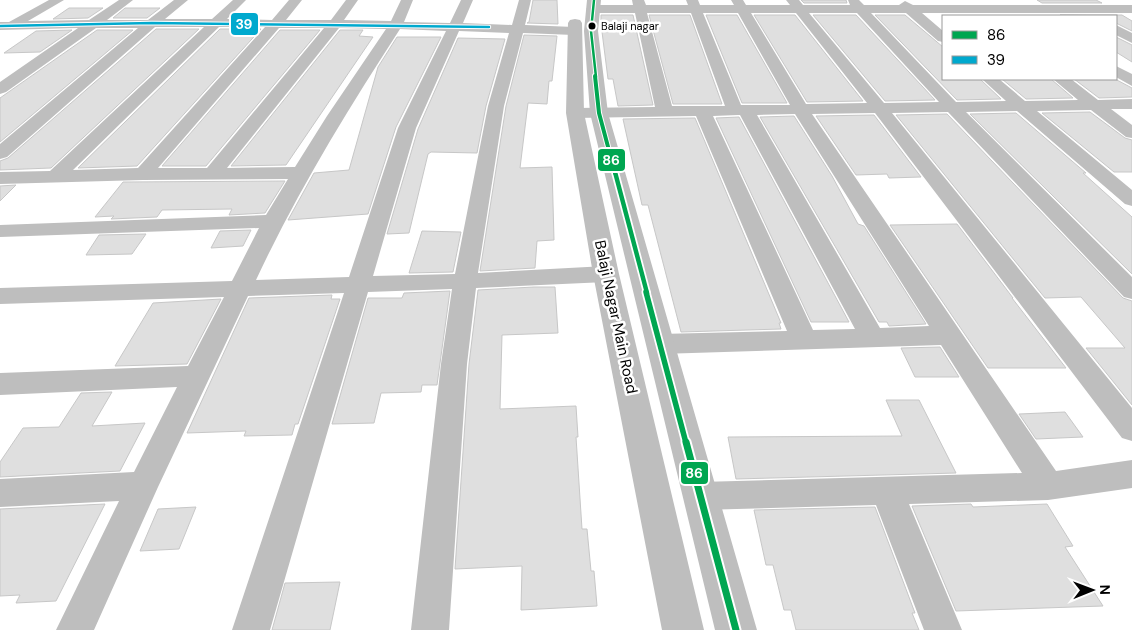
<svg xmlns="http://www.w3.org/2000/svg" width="1132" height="630" viewBox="0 0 1132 630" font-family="'DM Sans',sans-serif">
<rect width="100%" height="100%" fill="#fff"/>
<path fill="#dfdfdf" stroke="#c7c7c7" d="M533,0h24l1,24 -31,-1 2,-1z
M801,0h45l1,3h-43z
M1037,0h59l6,3h-60z
M69,8h34l-15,10 -35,1z
M125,8h35l-13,10h-34z
M601,15h32l20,90 -35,1 -5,-27h-5l-7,-55z
M649,15h41l32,89h-49z
M706,15h31l50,88h-45z
M754,15h41l68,86 -56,1z
M813,15h43l79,85 -50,1z
M875,15h30l38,32v32h37l21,20 -44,1z
M1060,15h62l10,6v10l-16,-8v-7z
M156,29h43l-148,139 -51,2v-9l8,-3z
M220,29h41l-124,137 -59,2z
M72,30l-32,22 -36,1 32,-22z
M97,30h36l-133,112v-44z
M280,30h40l-114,136h-44z
M340,30h23l-4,6 14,1 -87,128 -55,1z
M524,35l33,1 -5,45h-3l-2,23 -19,-1 -8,65 32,-1 2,73 -17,1 -2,27 -55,3 26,-165z
M397,37h44l-45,90 -28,87 -80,6 26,-47 35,-3 29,-103z
M1116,37l16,8v17l-16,-10z
M458,38l47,1 -19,67 -9,47 -46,-1 -3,2 -19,79 -22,1 31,-105z
M1002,79h49l22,19 -47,1z
M1074,79h41l17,9v9l-33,1z
M1090,112l35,26 7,2v32h-18l-72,-59z
M1016,113l70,60h-3l49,44v57l-162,-160z
M947,114l176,184 9,3v104l-46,-57h39l-44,-51 -36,1 -149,-183z
M874,115l47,62 -32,1 -2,-4 -31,1 -40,-59z
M794,116l38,60 26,48 6,2 62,98 -37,2 -2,-4h-8l-119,-205z
M739,117l110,205h-38l-95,-204z
M695,118l86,205h-2l2,6 -100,3 -33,-127h-6l-19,-86z
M285,181l-20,32 -36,2 3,-6 -70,1 -5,7 -46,2 3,-3 -19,1 28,-35z
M16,185l-16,16v-15z
M957,224l56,74h-1l54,70h-78l-98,-143z
M251,230l-8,16 -32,2 9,-17z
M422,231l39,1 -8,40 -44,1z
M146,234l-14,20 -46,1 13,-20z
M534,287h21l3,46 -56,2 -2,74 76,-3 2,31h-2l6,92h5l4,42h3l3,35 -76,4 1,-44 -67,3 14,-205 9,-74z
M450,291l-13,94h-15l-1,7 -40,1 -7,30 -42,1 36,-126h34l2,-5z
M332,295l-1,4h9l-42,125h-3l-3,11 -48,1 2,-5 -59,2 62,-135z
M221,299l-34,65 -72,2 38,-63z
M940,347l19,30h-44l-14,-29z
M112,392l-20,34 53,-3 -25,48 -120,6v-15l23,-34 36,-1 22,-34z
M886,400h33l37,73 -220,6 -8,-42 174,-1z
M1065,412l18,25 -47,2 -17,-25z
M105,504l-49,97 -40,2 4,-8 -20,1v-87z
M971,504l2,3 74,-3 26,42 -8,1 38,59 -147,5 -44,-105z
M196,507l-17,42 -39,2 18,-42z
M875,507l40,106h-3l7,17h-123l-5,-20h-7l-11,-45h-7l-12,-55z
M340,582l-10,48h-58l13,-47z"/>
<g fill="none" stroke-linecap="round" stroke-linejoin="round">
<path fill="#bebebe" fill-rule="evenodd" d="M49,0h15l-36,21 61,-1 30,-20h14l-26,20h41l26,-20h14l-23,19h47l21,-19h13l-19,19 45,1 17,-20h13l-16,20h45l15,-20h12l-14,20 47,1 10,-21h12l-9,22 46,1 11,-23h12l-10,23 49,2 7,-25h12l-6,25 49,2 7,4 -7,4 -51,-2 -19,73 -26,167 128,-7 8,3 4,5 -4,5 -8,3 -130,6 -9,76 -18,266h-38l30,-266 11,-75 -84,3 -98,338h-38l112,-337 -96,3 -90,191 -64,143h-38l63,-129 -119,6v-28l134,-7 43,-85 -177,8v-22l188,-7 36,-69 -224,7v-16l232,-7 27,-53 -259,9v-12l266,-10 22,-36 -145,1 -143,4v-12l50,-1 154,-144h-49l-148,130 -7,2v-15l138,-116h-42l-90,64 -6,2v-12l78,-54 -78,2v-8h9zM219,27h46l-127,141 -65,2zM279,28h45l-117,140h-49zM339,28l47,1 -59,87 -32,51 -68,1zM400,29l46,2 -48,97 -49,149 -93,3c41,-88 91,-169 144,-251zM459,31l50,2 -21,73 -33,168 -82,2 43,-148z
M632,0h12l2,5h42l-2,-5h12l2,5h34l-3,-5h12l3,5h44l-4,-5h13l4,5h47l-2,-5h11l5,5h35l6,-4 8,4h219v8h-210l21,18v11l-5,-1 -32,-28h-35l85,89 50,-1 -24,-22h17l26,22 53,-1 -25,-21h18l27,21 34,-1v10h-21l21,16v13l-6,-1 -35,-27 -54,1 95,79v16l-7,-2 -108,-93 -51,1 166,165v22l-8,-2 -176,-185 -56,1 240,295v33l-10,-3 -247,-325 -63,1 244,357 76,-11v28l-84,12 -139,4 53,126h-38l-48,-125 -176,5 -11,-4 -5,-10 5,-10 11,-4 322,-9 -81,-128 -281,9 -9,-3 -4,-7 4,-7 9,-3 127,-3 -91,-215 -121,2 -6,-1 -2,-4 2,-4 6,-1 80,-1 -20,-94h-43l-6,-4 6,-4h41zM647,13h44l34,93h-53zM703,13h35l52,92h-49zM751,13h45l71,90 -61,1zM809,13h48l82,89 -55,1zM795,114l134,212 -49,2 -123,-213zM738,115h2l115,214 -42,1 -100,-214z
M1116,25l16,8v10l-16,-8z
M1116,66l16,8v12l-16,-9z"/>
<path fill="#bebebe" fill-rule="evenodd" d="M587,0h14l-3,31 10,82 149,517h-42l-125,-517 -6,-82z
M575,19l5,1 2,3 2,90 35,161 85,356h-42l-69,-356 -27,-161 2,-90 2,-3z"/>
<g stroke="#fff" stroke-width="4.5">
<path id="bus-1-far4" d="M594,0l-3,31 5,46"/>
</g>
<g stroke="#fff" stroke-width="6">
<path id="bus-1-far3" d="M595,76l4,37 16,60"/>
</g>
<g stroke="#fff" stroke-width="8">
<path id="bus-1-far2" d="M615,172l32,121"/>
</g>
<g stroke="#fff" stroke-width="9">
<path id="bus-1-far1" d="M646,292l40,151"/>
</g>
<g stroke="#fff" stroke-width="11">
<path id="bus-1" d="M686,442l50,188"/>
</g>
<g stroke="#fff" stroke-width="4.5">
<path id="bus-2" d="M0,26l152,-3 337,4"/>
</g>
<use href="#bus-1-far4" stroke="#00a651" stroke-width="2.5"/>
<use href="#bus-1-far3" stroke="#00a651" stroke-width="4"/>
<use href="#bus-1-far2" stroke="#00a651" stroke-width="4.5"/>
<use href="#bus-1-far1" stroke="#00a651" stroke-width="5.5"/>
<use href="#bus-1" stroke="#00a651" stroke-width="7"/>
<use href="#bus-2" stroke="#00a9ce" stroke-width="2.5"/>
</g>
<circle fill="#000" stroke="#fff" stroke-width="2" cx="592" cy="26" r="4.5"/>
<g text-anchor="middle" stroke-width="5" stroke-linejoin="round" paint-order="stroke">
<g font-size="11" fill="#000" stroke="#fff" text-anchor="start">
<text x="601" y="30">Balaji nagar</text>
</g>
<g font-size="15" fill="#000" stroke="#fff">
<text transform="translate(616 317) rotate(78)" y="5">Balaji Nagar Main Road</text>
</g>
</g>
<g stroke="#fff" stroke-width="2">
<rect x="230" y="12" width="29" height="24" rx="5" fill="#00a9ce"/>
<rect x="597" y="148" width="29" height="24" rx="5" fill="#00a651"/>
<rect x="680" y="461" width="29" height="24" rx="5" fill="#00a651"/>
</g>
<g font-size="14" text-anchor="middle" font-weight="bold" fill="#fff">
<text x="244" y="29">39</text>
<text x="611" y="165">86</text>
<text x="694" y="478">86</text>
</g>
<rect x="942" y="15" width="175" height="65" fill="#ffffff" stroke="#999999"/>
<rect x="952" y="31" width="25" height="8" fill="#00a651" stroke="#999999"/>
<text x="987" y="40" font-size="15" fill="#000000">86</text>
<rect x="952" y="56" width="25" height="8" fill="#00a9ce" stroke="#999999"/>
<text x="987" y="65" font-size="15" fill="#000000">39</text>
<g transform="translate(1092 590) rotate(89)" stroke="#ffffff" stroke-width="4" paint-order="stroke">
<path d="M0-4L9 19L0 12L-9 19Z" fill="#000000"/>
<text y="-8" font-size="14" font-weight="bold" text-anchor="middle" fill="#000000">N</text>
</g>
</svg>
